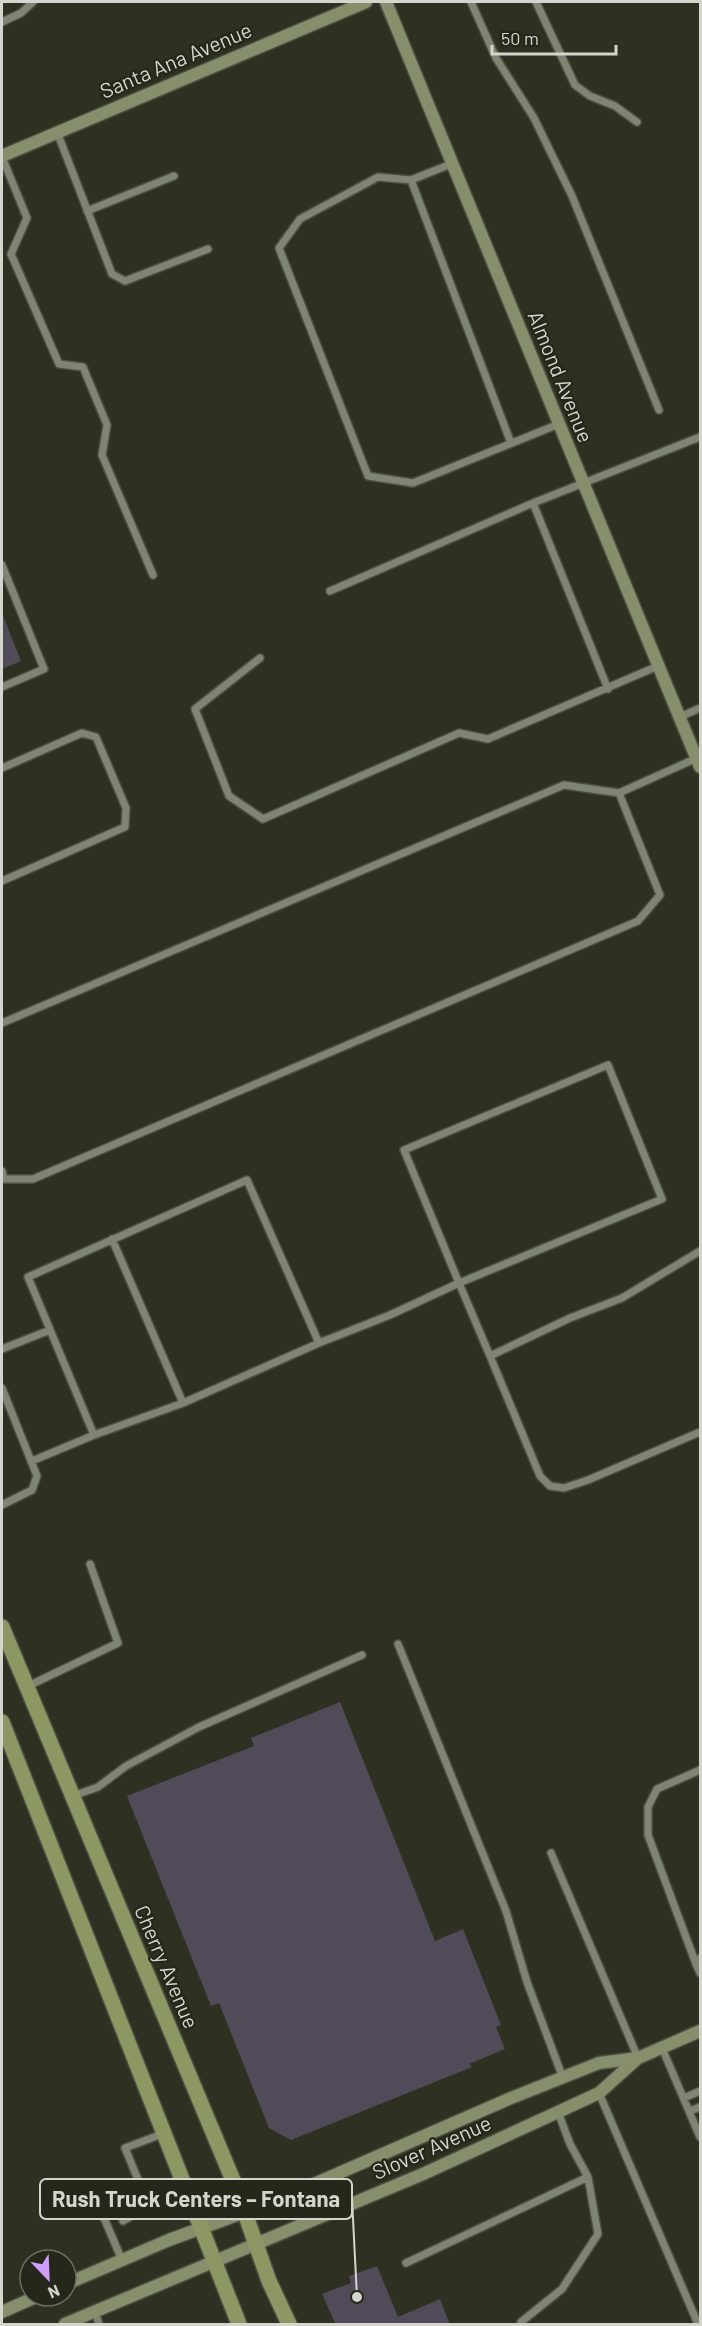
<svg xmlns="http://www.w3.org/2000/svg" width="702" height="2326" viewBox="0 0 702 2326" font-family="Barlow,sans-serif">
<rect width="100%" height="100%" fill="#2e3122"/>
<path fill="#514a58" d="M2,613l19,48 -19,8z
M340,1702l95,239 28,-12 38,96 -5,2 9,22 -36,15 3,3 -181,73 -22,-12 -50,-125 -8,3 -84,-210 127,-50 -3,-8z
M377,2266l21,51 42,-18 10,26h-114l-14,-31 29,-11 -2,-7z"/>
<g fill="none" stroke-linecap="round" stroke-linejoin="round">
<g stroke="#4b4e41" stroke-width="10">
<path id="lane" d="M471,2l25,56 38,60 38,78 87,214
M536,2l39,83 15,11 25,10 22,16
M2,22l19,-9 12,-11
M57,132l55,142 13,7 83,-32
M2,157l25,61 -16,36 48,110 24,3 24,58 -5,30 51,120
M451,164l-40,16 -33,-3 -78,42 -21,29 89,228 45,7 146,-59
M411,180l100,263
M87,211l87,-35
M533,503l75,186
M2,565l42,104 -42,18
M330,591l203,-88 167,-66
M260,658l-65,51 34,87 34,23 196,-86 29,6 170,-73
M680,717l20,-9
M2,768l80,-35 14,4 30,71 -1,19 -123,54
M2,1023l562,-238 55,8 78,-35
M2,1171l2,8h29l605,-258 22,-26 -41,-102
M247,1180l72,163 -136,60 -89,32 -66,-158z
M112,1239l71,164
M700,1251l-78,47 -52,20 -80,38 50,120 10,10 14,2 24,-8 112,-48
M319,1343l71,-28 69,-32 -55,-133 204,-85 54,134 -203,84 31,73
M2,1349l48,-19
M2,1388l35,88 -5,14 -30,15
M32,1461l62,-26
M398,1644l108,267 21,71 36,96
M26,1687l92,-44 -28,-79
M73,1796l25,-9 28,-21 73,-39 163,-72
M551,1853l87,205
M700,1958l-4,6 4,9
M696,1964l-48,-129v-28l9,-18 43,-19
M662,2048l38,89
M599,2093l99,231
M684,2098l16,-7
M690,2111l10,-4
M137,2199l-2,-7 4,-10 -14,-34 37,-14
M98,2204l24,56
M121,2213l2,8 7,-4
M406,2263l182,-86
M95,2312l4,12
M522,2324l-1,-2 41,-33 36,-55 -10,-57 -18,-33 -12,-32"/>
</g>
<g stroke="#4b4e41" stroke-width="15">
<path id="secondary" d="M386,2l314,765
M2,156l364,-154
M66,2284l103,-44 106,-39 236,-103 88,-35 39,-5 62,-27
M2,2312l36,-16
M65,2324l358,-150 135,-62 41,-19 39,-35"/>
</g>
<g stroke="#4b4e41" stroke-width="18">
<path id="primary" d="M2,1627l233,558 34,96 20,43
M2,1722l237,602"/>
</g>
<use href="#lane" stroke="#808472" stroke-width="7"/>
<use href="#secondary" stroke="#878e6b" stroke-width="12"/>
<use href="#primary" stroke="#8d9764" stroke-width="15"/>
</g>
<g text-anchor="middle" stroke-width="4.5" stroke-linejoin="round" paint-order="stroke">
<g font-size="21" fill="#d4d6cd" stroke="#242719">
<text transform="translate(176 61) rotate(-23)" y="7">Santa Ana Avenue</text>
<text transform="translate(560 377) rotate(68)" y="7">Almond Avenue</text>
<text transform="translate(166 1967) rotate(67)" y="7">Cherry Avenue</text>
<text transform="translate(432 2148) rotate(-24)" y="7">Slover Avenue</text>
</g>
</g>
<path fill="none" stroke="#d4d6cd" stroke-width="2" d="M357 2297L352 2199"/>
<circle fill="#d4d6cd" stroke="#242719" stroke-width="2" cx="357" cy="2297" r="6"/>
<rect fill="#242719" stroke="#d4d6cd" stroke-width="2" x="40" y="2179" width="312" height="40" rx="6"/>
<g font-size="22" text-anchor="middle" font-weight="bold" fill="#d4d6cd">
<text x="196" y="2207">Rush Truck Centers – Fontana</text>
</g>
<rect width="702" height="2326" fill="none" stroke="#d4d6cd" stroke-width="6"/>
<g transform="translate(48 2278) rotate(157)"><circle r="28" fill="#242719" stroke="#6a6d61" stroke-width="1.5"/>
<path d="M0-4.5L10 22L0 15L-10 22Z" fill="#d09dff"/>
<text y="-9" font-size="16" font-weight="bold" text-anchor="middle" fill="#d4d6cd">N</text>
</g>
<path d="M492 45v9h124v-9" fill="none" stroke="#d4d6cd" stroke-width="3"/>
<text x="501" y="45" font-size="18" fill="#d4d6cd" stroke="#242719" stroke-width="4.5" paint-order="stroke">50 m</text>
</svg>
